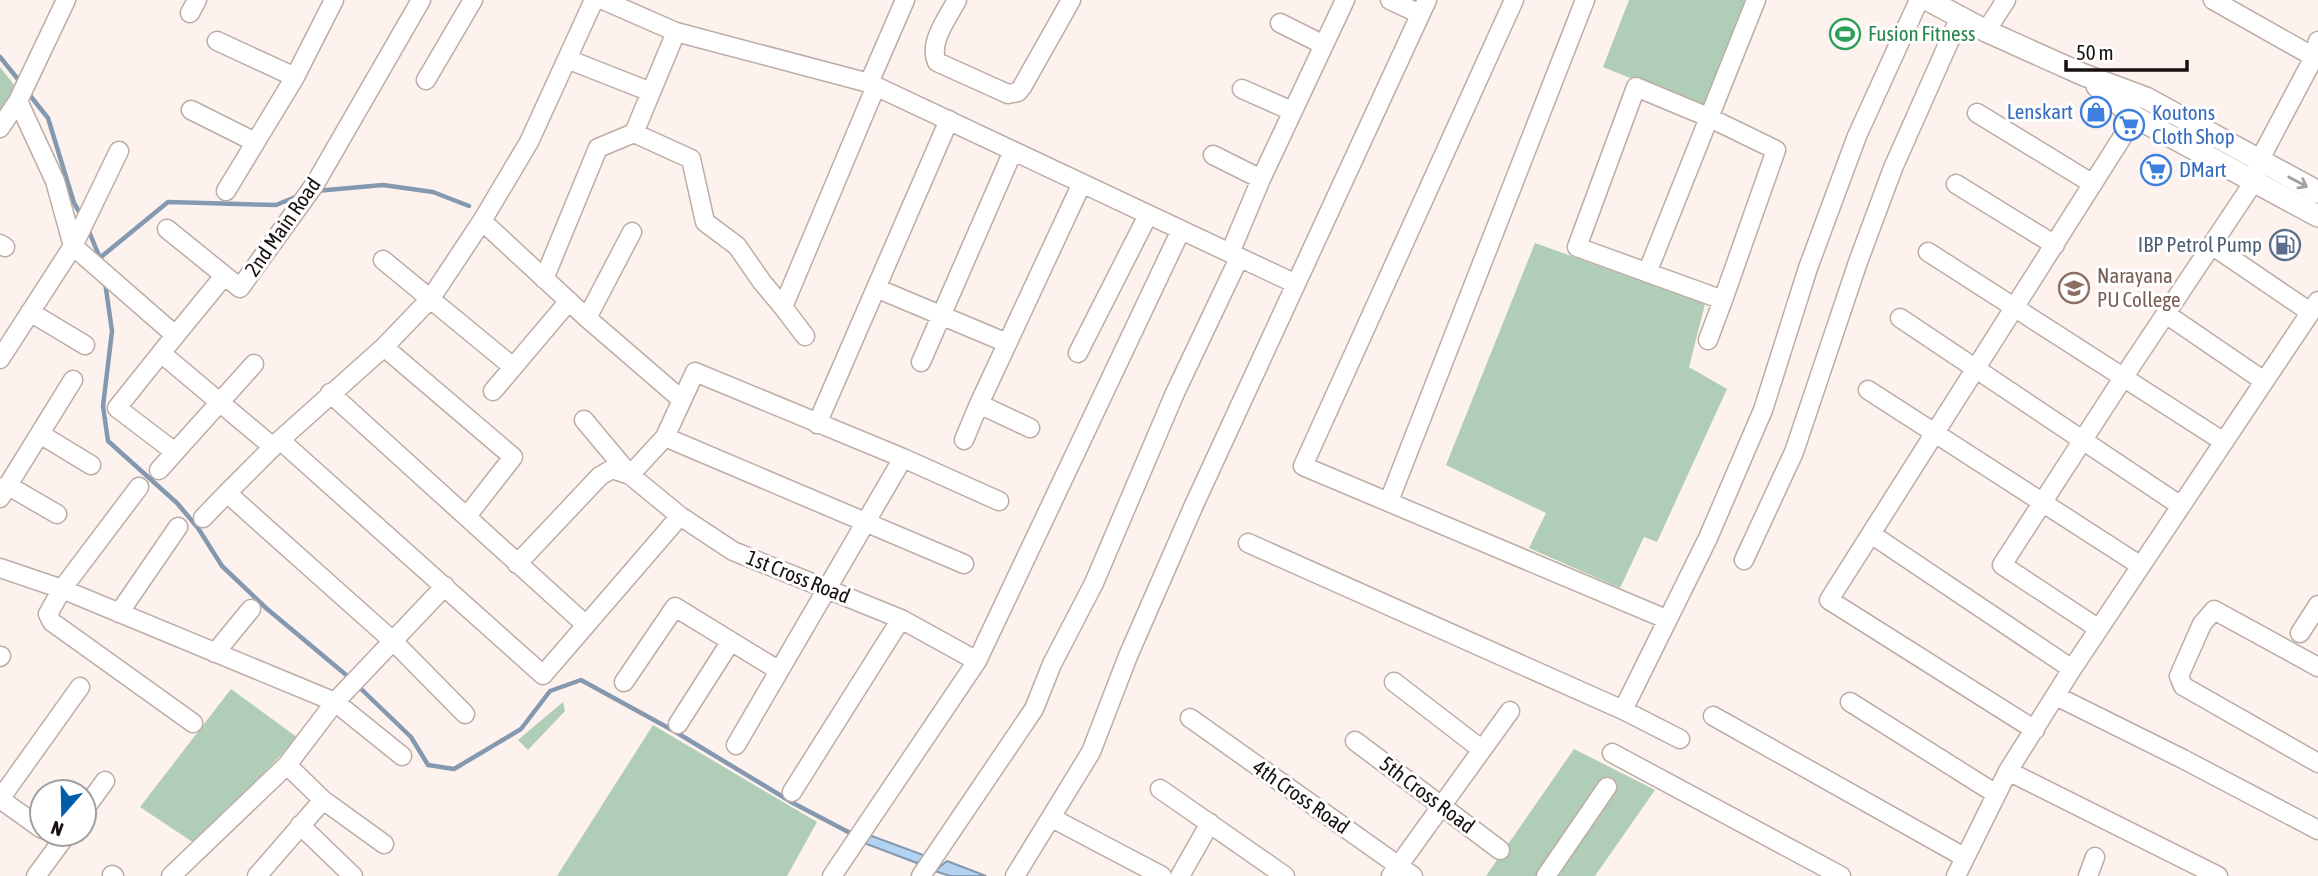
<svg xmlns="http://www.w3.org/2000/svg" width="2318" height="876" viewBox="0 0 2318 876" font-family="'Asap Condensed',sans-serif">
<rect width="100%" height="100%" fill="#fdf2ee"/>
<path fill="#b0cdb7" d="M1629,0h116l-41,108 -101,-41z
M0,67l15,19 -15,29z
M1535,243l170,61 -16,63 38,22 -70,153 -13,-5 -24,51 -91,-40 17,-35 -100,-48z
M231,689l67,49 -104,105 -54,-36z
M563,702l2,9 -37,39 -10,-10z
M653,725l164,97 -30,54h-230z
M1574,749l81,41 -60,86h-109z"/>
<path fill="#b3d3f3" stroke="#8499af" stroke-width="2" d="M869,835l57,21 -9,7 -53,-20z
M947,861l39,15h-36l-15,-5z"/>
<g fill="none" stroke-linecap="round" stroke-linejoin="round">
<path stroke="#8499af" stroke-width="4.5" d="M0,57l21,26
M28,93l20,25 26,85 7,12
M316,191l67,-6 50,7 36,14
M88,229l14,34
M101,257l67,-55 108,3 22,-9
M105,282l7,49 -9,75 5,35 69,62 21,25 24,38 44,42 85,71
M357,685l54,52 17,28 26,4 67,-40 29,-38 31,-11 93,51 119,72 61,32"/>
<g stroke="#bdaca6" stroke-width="21">
<path id="minor" d="M603,0l73,32 -42,101 57,26 14,63 32,24 25,36 21,25 93,-221
M957,0c-9,17 -29,43 -20,62l71,32 10,-2 4,-5 49,-87
M1390,0l30,14
M1514,0l-211,466 363,153
M2213,0l101,57
M190,13l7,-13
M1280,23l44,22
M1986,31l20,-31
M676,32l193,51 427,201
M217,41l78,36
M567,59l84,33
M426,80l47,-80
M869,83l36,-83
M1242,89l50,22
M18,101l37,80 18,65
M191,110l64,32
M1977,113l116,71
M0,128l18,-27 48,-101
M1213,155l48,24
M1956,184l99,61
M226,191l69,-114 39,-77
M482,221l105,97 95,82
M167,229l73,59 75,-104 106,-184
M0,244l5,3
M73,246l102,89
M2213,246l97,66
M1928,252l296,190
M1230,253l31,-74 84,-179
M383,260l130,107
M1647,273l109,-273
M224,276l-63,77 112,94
M544,279l54,-131 36,-15
M876,288l131,55
M783,307l22,29
M30,312l55,33
M2166,314l98,67
M587,318l45,-86
M1900,318l281,188
M1708,340l15,-40 -146,-53 59,-160 72,30 68,33 -53,150
M384,347l129,110 -46,59
M161,353l-44,55 58,44
M1078,353l70,-138
M0,359l73,-113 46,-95
M921,362l92,-211
M1868,390l273,176
M493,391l76,-90
M330,393l256,232
M979,404l103,-221
M584,420l46,55 50,41 53,35 168,68 76,42
M817,424l132,-304
M40,434l51,31
M665,437l299,127
M280,440l263,235 137,-159
M964,440l15,-36 51,24
M159,470l95,-106
M630,475l35,-38 30,-65 208,86 96,43
M7,485l50,29
M139,487l-77,102 -14,25 4,8 141,101
M0,498l73,-118
M1389,501l196,-501
M203,518l24,-25
M1871,534l201,135
M1248,543l375,167 57,29
M1744,560l50,-108 64,-190 35,-94 67,-151
M517,564l83,-88 12,-7 18,6
M0,568l62,21 273,113 67,54
M119,613l59,-86
M2099,629l-97,-64 121,-187 132,-198 4,-19 55,-104 4,-16
M2300,633l18,-28
M215,653l36,-44
M0,657l1,-1
M2318,667l-104,-57 -12,14 -23,52 4,10 135,77
M624,682l51,-75 103,63
M1394,682l87,67
M2056,696l127,63 135,71
M1850,702l146,92
M1623,710l85,-172 55,-128 45,-142 49,-132 62,-136
M465,714l-71,-72 -167,-149 53,-53 104,-93 47,-49 51,-77 47,-79 65,-142
M1713,716l251,141
M1190,718l223,158
M678,724l53,-83
M2035,730l-206,-130 306,-483
M1355,741l145,109
M736,745l167,-287
M1612,753l229,123
M2008,771l210,105
M1160,789l125,87
M792,792l109,-173
M0,799l80,-112
M0,799l42,30
M323,800l61,44
M84,810l21,-29
M1052,818l110,58
M300,825l53,51
M112,875l2,1
M36,876l31,-42
M171,876l116,-111 48,-63 110,-116
M257,876l66,-76 -36,-35
M832,876l145,-215 204,-431
M921,876l113,-167 18,-45 42,-81 81,-190 64,-135
M1015,876l76,-124 37,-96 66,-151 233,-505
M1180,876l30,-53
M1391,876l119,-165
M1546,876l61,-89
M1956,876l52,-105 64,-102 246,-368
M2088,876l7,-19"/>
</g>
<g stroke="#bdaca6" stroke-width="24">
<path id="major" d="M1928,0l58,31 98,44 62,23 172,94
M2097,86l38,31 183,99"/>
</g>
<use href="#minor" stroke="#fff" stroke-width="18"/>
<use href="#major" stroke="#fff" stroke-width="21"/>
</g>
<defs><path id="oneway-shaft" d="M-6 0H5M1.5-3L5.5 0L1.5 3" fill="none" stroke-width="1.6" stroke-linecap="round" stroke-linejoin="round" transform="scale(1.75)"/></defs>
<use stroke="#a2a09f" href="#oneway-shaft" transform="translate(2298 182) rotate(28)"/>
<defs>
<g id="stadium-ring" transform="scale(1.575)"><circle r="9.5" fill="#fff" stroke="#2e9e5b" stroke-width="1.5"/><path d="M0-5a6.5 5 0 1 0 0 10a6.5 5 0 1 0 0-10ZM-3.5-1.8h7v3.6h-7Z" fill="#2e9e5b"/></g>
<g id="shop-ring" transform="scale(1.575)"><circle r="9.5" fill="#fff" stroke="#3f7fe0" stroke-width="1.5"/><path d="M-5-2.5h2.3a2.7 3.5 0 0 1 5.4 0H5L5.5 6h-11ZM-1.5-2.5h3a1.5 2.3 0 0 0-3 0Z" fill="#3f7fe0"/></g>
<g id="supermarket-ring" transform="scale(1.575)"><circle r="9.5" fill="#fff" stroke="#3f7fe0" stroke-width="1.5"/><path d="M-6-5.5h2.5l.6 2H6L4.5 2H-2.5L-4.4-4H-6ZM-1.5 3.2a1.3 1.3 0 1 0 .1 0ZM3 3.2a1.3 1.3 0 1 0 .1 0Z" fill="#3f7fe0"/></g>
<g id="fuel-ring" transform="scale(1.575)"><circle r="9.5" fill="#fff" stroke="#5c6f8a" stroke-width="1.5"/><path d="M-5.5-6h7V0h2V4h1.3V-2.5L3-4.5l.8-.8L6-3V5H2.5V1h-1V6h-7ZM-4.2-4.7v3.2H.2V-4.7Z" fill="#5c6f8a"/></g>
<g id="school-ring" transform="scale(1.575)"><circle r="9.5" fill="#fff" stroke="#8d6e63" stroke-width="1.5"/><path d="M0-5L7-2L0 1L-7-2ZM-4 1L0 2.5L4 1V4Q0 6-4 4Z" fill="#8d6e63"/></g>
</defs>
<g fill-rule="evenodd">
<use href="#stadium-ring" x="1845" y="34"/>
<use href="#shop-ring" x="2096" y="112"/>
<use href="#supermarket-ring" x="2129" y="125"/>
<use href="#supermarket-ring" x="2156" y="170"/>
<use href="#fuel-ring" x="2285" y="245"/>
<use href="#school-ring" x="2074" y="288"/>
</g>
<g text-anchor="middle" stroke-width="6" stroke-linejoin="round" paint-order="stroke">
<g font-size="21" fill="#27864d" stroke="#fff" text-anchor="start">
<text x="1868" y="41">Fusion Fitness</text>
</g>
<g font-size="21" fill="#366cbe" stroke="#fff" text-anchor="start">
<text x="2073" y="119" text-anchor="end">Lenskart</text>
<text x="2152" y="120">Koutons<tspan x="2152" dy="24">Cloth Shop</tspan></text>
<text x="2179" y="177">DMart</text>
</g>
<g font-size="21" fill="#17110f" stroke="#fff">
<text transform="translate(283 227) rotate(-55)" y="7">2nd Main Road</text>
<text transform="translate(798 577) rotate(22)" y="7">1st Cross Road</text>
<text transform="translate(1427 795) rotate(37)" y="7">5th Cross Road</text>
<text transform="translate(1301 797) rotate(35)" y="7">4th Cross Road</text>
</g>
<g font-size="21" fill="#4e5e75" stroke="#fff" text-anchor="end">
<text x="2262" y="252">IBP Petrol Pump</text>
</g>
<g font-size="21" fill="#785e54" stroke="#fff" text-anchor="start">
<text x="2097" y="283">Narayana<tspan x="2097" dy="24">PU College</tspan></text>
</g>
</g>
<g transform="translate(63 813) rotate(200)"><circle r="33" fill="#ffffff" stroke="#a2a09f" stroke-width="2"/>
<path d="M0-5L12 26L0 18L-12 26Z" fill="#005daa"/>
<text y="-10" font-size="19" font-weight="bold" text-anchor="middle" fill="#17110f">N</text>
</g>
<path d="M2066 60v10h121v-10" fill="none" stroke="#17110f" stroke-width="3.5"/>
<text x="2076" y="60" font-size="21" fill="#17110f" stroke="#ffffff" stroke-width="5" paint-order="stroke">50 m</text>
</svg>
